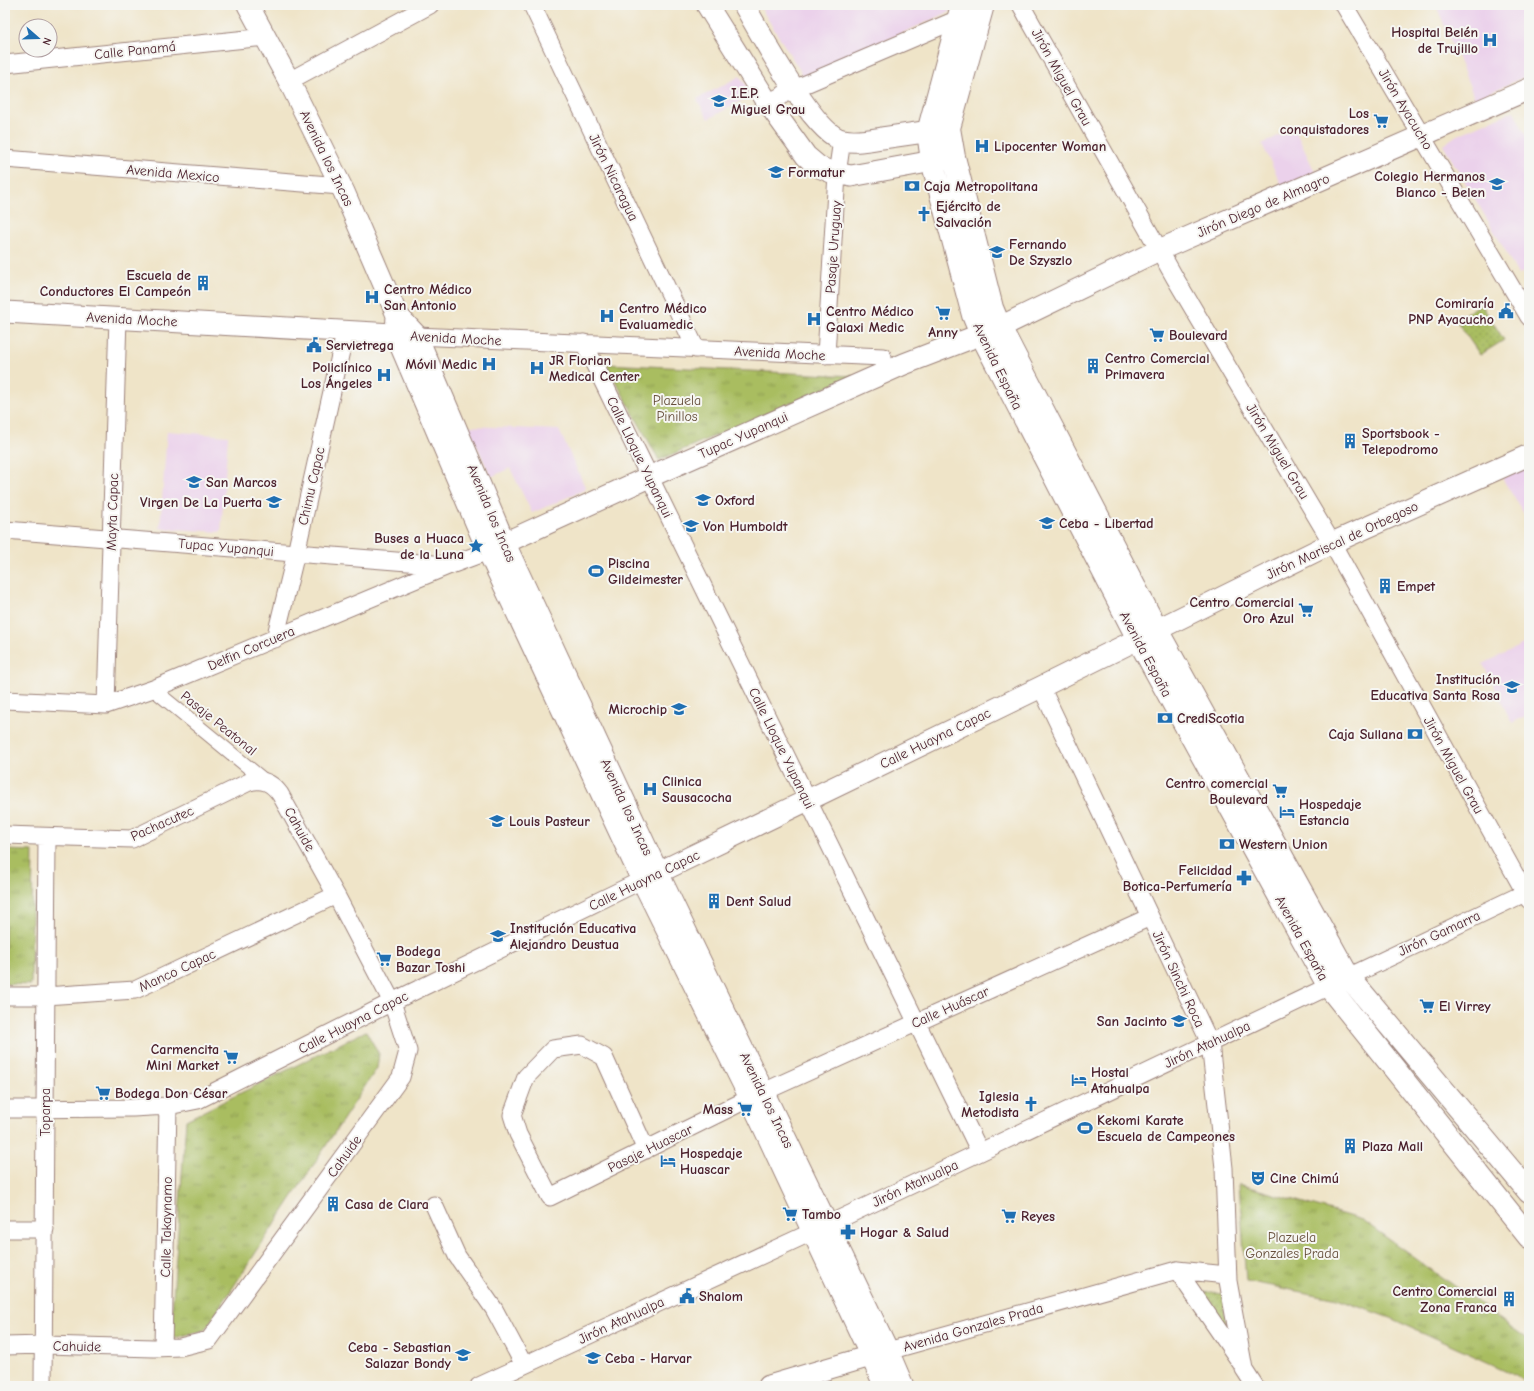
<svg xmlns="http://www.w3.org/2000/svg" width="1534" height="1391" viewBox="0 0 1534 1391" font-family="'Comic Neue',sans-serif">
<defs>
<pattern id="grass-dots" width="8" height="8" patternUnits="userSpaceOnUse"><rect width="8" height="8" fill="#a9bd61"/><path d="M2 2h.1M6 6h.1" fill="none" stroke="#8c9950" stroke-width="1.8" stroke-linecap="round"/></pattern>
<pattern id="park-tufts" width="24" height="20" patternUnits="userSpaceOnUse"><rect width="24" height="20" fill="#a9bd61"/><path d="M3 7l-1-3M5 7V3M7 7l1-3M15 17l-1-3M17 17v-4M19 17l1-3" fill="none" stroke="#8c9950"/></pattern>
</defs>
<rect width="100%" height="100%" fill="#f6f6f2"/>
<filter id="ink" filterUnits="userSpaceOnUse"><feTurbulence type="fractalNoise" baseFrequency=".025" numOctaves="2"/><feDisplacementMap in="SourceGraphic" scale="8" xChannelSelector="R" yChannelSelector="G"/><feConvolveMatrix kernelMatrix="1 2 1 2 8 2 1 2 1" color-interpolation-filters="sRGB"/></filter>
<filter id="wash" filterUnits="userSpaceOnUse"><feTurbulence type="fractalNoise" baseFrequency=".012" numOctaves="4" result="noise"/><feDisplacementMap in="SourceGraphic" scale="16" xChannelSelector="R" yChannelSelector="G"/><feGaussianBlur stdDeviation="0.9" result="paint"/><feColorMatrix in="noise" values="0 0 0 0 0 0 0 0 0 0 0 0 0 0 0 0 0 1.4 0 .05"/><feComposite in="paint" operator="in"/></filter>
<g filter="url(#wash)">
<rect width="100%" height="100%" fill="#efe4c8"/>
<path fill="#ebd1eb" d="M759,5h192l-2,7 -145,65z
M1436,5h93v70l-54,24z
M740,76l12,19 -44,24 -11,-20z
M1514,111l15,31v127l-11,6 -14,-27 -61,-103 14,-10z
M1294,128l21,44 -32,16 -21,-44z
M468,426l91,4 27,59 -54,24 -22,-45 -19,9z
M167,431l61,5 -7,96 -61,-4z
M1529,465v57l-27,-44z
M1529,641v73l-17,9 -29,-59z"/>
<path fill="url(#grass-dots)" stroke="#7a6e46" d="M1481,304l23,36 -24,15 -24,-35z
M1200,1292l23,2 4,37z"/>
<path fill="url(#park-tufts)" stroke="#7a6e46" d="M606,364l247,12 -194,84z
M5,850l28,1 -2,134 -26,-1z
M366,1031l13,23 -2,14 -172,262 -35,9 16,-219z
M1239,1184l123,36 167,120v45l-13,-10 -126,-57 -53,-19 -91,-18z"/>
</g>
<g filter="url(#ink)">
<g fill="none" stroke-linecap="round" stroke-linejoin="round">
<g stroke="#9c827a" stroke-width="15">
<path id="pedestrian" d="M153,689l112,92"/>
</g>
<g stroke="#9c827a" stroke-width="19">
<path id="minor" d="M532,5l164,344
M1021,5l154,273 157,265 197,357
M1344,5l185,312
M5,64l261,-27
M289,81l141,-76
M768,103l26,-14 164,-70
M5,159l336,27
M417,336l466,21
M584,343l396,809
M826,355l11,-181 5,-34
M5,530l441,35
M275,639l21,-86 49,-220
M1041,687l169,356 14,125 4,113 16,88 11,17
M5,700l101,5 47,-16 295,-123 40,-15
M106,705l12,-387
M5,835l127,4 117,-57c14,-4 23,1 31,12l56,101 56,107 16,49 -7,26 -192,263 -29,7 -26,1 -109,-3 -40,1
M5,996h40l90,-6 201,-95
M5,1109l128,-1 35,-2 30,-6 194,-98 250,-122
M646,1150l-42,-93 -22,-12 -29,4 -27,28 -14,38 6,19 32,63 200,-99 400,-181
M434,1205l23,51 37,53 30,56
M5,1229h40
M1177,1270l64,93
M163,1347l5,-241
M888,1351l289,-81 50,5
M43,1386l4,-548
M479,1386l348,-161 702,-334"/>
</g>
<g stroke="#9c827a" stroke-width="23">
<path id="tertiary" d="M248,5l41,76 55,111 53,123 20,21 88,208 153,329 230,478 15,35
M707,5l61,98 38,53 13,11 12,5 20,4 99,-18
M744,5c16,27 70,130 99,135 12,3 27,0 39,-2 21,-3 42,-6 63,-9
M5,312l405,23
M397,315l-1,20 92,216 154,329 108,218 135,288
M491,549l158,-72 255,-113 96,-37 159,-77 370,-161
M647,878l394,-191 291,-144 197,-88
M769,1386l115,-34"/>
</g>
<g stroke="#9c827a" stroke-width="24">
<path id="primary" d="M962,5l-34,127 4,29 41,154 8,19 157,305 191,348 200,250
M983,5l-34,123 5,29 38,151 8,19 157,303 191,346 181,216"/>
</g>
<use href="#pedestrian" stroke="#fff" stroke-width="13"/>
<use href="#minor" stroke="#fff" stroke-width="17"/>
<use href="#tertiary" stroke="#fff" stroke-width="21"/>
<use href="#primary" stroke="#fff" stroke-width="22"/>
</g>
</g>
<defs>
<g id="hospital-bare" transform="scale(1.2)"><path d="M-5-5h3v3.5h4V-5h3V5h-3V1.5h-4V5h-3Z" fill="#1f6fb2" stroke="#f6f6f2" stroke-width="2.5" paint-order="stroke"/></g>
<g id="school-bare" transform="scale(1.2)"><path d="M0-5L7-2L0 1L-7-2ZM-4 1L0 2.5L4 1V4Q0 6-4 4Z" fill="#1f6fb2" stroke="#f6f6f2" stroke-width="2.5" paint-order="stroke"/></g>
<g id="supermarket-bare" transform="scale(1.2)"><path d="M-6-5.5h2.5l.6 2H6L4.5 2H-2.5L-4.4-4H-6ZM-1.5 3.2a1.3 1.3 0 1 0 .1 0ZM3 3.2a1.3 1.3 0 1 0 .1 0Z" fill="#1f6fb2" stroke="#f6f6f2" stroke-width="2.5" paint-order="stroke"/></g>
<g id="university-bare" transform="scale(1.2)"><path d="M0-5L7-2L0 1L-7-2ZM-4 1L0 2.5L4 1V4Q0 6-4 4Z" fill="#1f6fb2" stroke="#f6f6f2" stroke-width="2.5" paint-order="stroke"/></g>
<g id="bank-bare" transform="scale(1.2)"><path d="M-6-4H6V4H-6ZM0-2.3a2.3 2.3 0 1 0 0 4.6a2.3 2.3 0 1 0 0-4.6Z" fill="#1f6fb2" stroke="#f6f6f2" stroke-width="2.5" paint-order="stroke"/></g>
<g id="church-bare" transform="scale(1.2)"><path d="M-1.2-6h2.4v3.5h3.3v2.4h-3.3V6h-2.4V-.1h-3.3v-2.4h3.3Z" fill="#1f6fb2" stroke="#f6f6f2" stroke-width="2.5" paint-order="stroke"/></g>
<g id="building-bare" transform="scale(1.2)"><path d="M-4-6H4V6H1V3H-1V6H-4ZM-2.5-4.3h1.7v1.8h-1.7ZM.8-4.3h1.7v1.8H.8ZM-2.5-1h1.7V.8h-1.7ZM.8-1h1.7V.8H.8Z" fill="#1f6fb2" stroke="#f6f6f2" stroke-width="2.5" paint-order="stroke"/></g>
<g id="civic-bare" transform="scale(1.2)"><path d="M-.6-6.5H3V-4.5H.6V-3L4-1V1h2V6H-6V1h2V-1L-.6-3ZM-1.2 2.5V6h2.4V2.5Z" fill="#1f6fb2" stroke="#f6f6f2" stroke-width="2.5" paint-order="stroke"/></g>
<g id="sight-bare" transform="scale(1.2)"><path d="M0-6L1.8-2.2L6-1.7L2.9 1.2L3.7 5.4L0 3.3L-3.7 5.4L-2.9 1.2L-6-1.7L-1.8-2.2Z" fill="#1f6fb2" stroke="#f6f6f2" stroke-width="2.5" paint-order="stroke"/></g>
<g id="stadium-bare" transform="scale(1.2)"><path d="M0-5a6.5 5 0 1 0 0 10a6.5 5 0 1 0 0-10ZM-3.5-1.8h7v3.6h-7Z" fill="#1f6fb2" stroke="#f6f6f2" stroke-width="2.5" paint-order="stroke"/></g>
<g id="hotel-bare" transform="scale(1.2)"><path d="M-6-4.5h1.5V1H6V5H4.5V3h-9V5H-6ZM-4 0a1.8 1.8 0 1 1 3.6 0ZM.5 0V-2.5h3Q6-2.5 6 0Z" fill="#1f6fb2" stroke="#f6f6f2" stroke-width="2.5" paint-order="stroke"/></g>
<g id="pharmacy-bare" transform="scale(1.2)"><path d="M-2-6h4v4h4v4h-4v4h-4v-4h-4v-4h4Z" fill="#1f6fb2" stroke="#f6f6f2" stroke-width="2.5" paint-order="stroke"/></g>
<g id="theatre-bare" transform="scale(1.2)"><path d="M-5-5.5Q0-4 5-5.5V0Q5 5 0 6Q-5 5-5 0ZM-3.3-2.5H-1v1.5H-3.3ZM1-2.5H3.3v1.5H1ZM-2.8 1Q0 5.5 2.8 1Z" fill="#1f6fb2" stroke="#f6f6f2" stroke-width="2.5" paint-order="stroke"/></g>
</defs>
<g fill-rule="evenodd">
<use href="#hospital-bare" x="1490" y="40"/>
<use href="#school-bare" x="719" y="101"/>
<use href="#supermarket-bare" x="1381" y="121"/>
<use href="#hospital-bare" x="982" y="146"/>
<use href="#school-bare" x="776" y="172"/>
<use href="#university-bare" x="1497" y="184"/>
<use href="#bank-bare" x="912" y="186"/>
<use href="#church-bare" x="924" y="214"/>
<use href="#school-bare" x="997" y="252"/>
<use href="#building-bare" x="203" y="283"/>
<use href="#hospital-bare" x="372" y="297"/>
<use href="#civic-bare" x="1506" y="311"/>
<use href="#supermarket-bare" x="943" y="313"/>
<use href="#hospital-bare" x="607" y="316"/>
<use href="#hospital-bare" x="814" y="319"/>
<use href="#supermarket-bare" x="1157" y="335"/>
<use href="#civic-bare" x="314" y="345"/>
<use href="#hospital-bare" x="489" y="364"/>
<use href="#building-bare" x="1093" y="366"/>
<use href="#hospital-bare" x="537" y="368"/>
<use href="#hospital-bare" x="384" y="375"/>
<use href="#building-bare" x="1350" y="441"/>
<use href="#school-bare" x="194" y="482"/>
<use href="#school-bare" x="703" y="500"/>
<use href="#school-bare" x="274" y="502"/>
<use href="#school-bare" x="1047" y="523"/>
<use href="#school-bare" x="691" y="526"/>
<use href="#sight-bare" x="476" y="546"/>
<use href="#stadium-bare" x="596" y="571"/>
<use href="#building-bare" x="1385" y="586"/>
<use href="#supermarket-bare" x="1306" y="610"/>
<use href="#school-bare" x="1512" y="687"/>
<use href="#school-bare" x="679" y="709"/>
<use href="#bank-bare" x="1165" y="718"/>
<use href="#bank-bare" x="1415" y="734"/>
<use href="#hospital-bare" x="650" y="789"/>
<use href="#supermarket-bare" x="1280" y="791"/>
<use href="#hotel-bare" x="1287" y="812"/>
<use href="#school-bare" x="497" y="821"/>
<use href="#bank-bare" x="1227" y="844"/>
<use href="#pharmacy-bare" x="1244" y="878"/>
<use href="#building-bare" x="714" y="901"/>
<use href="#school-bare" x="498" y="936"/>
<use href="#supermarket-bare" x="384" y="959"/>
<use href="#supermarket-bare" x="1427" y="1006"/>
<use href="#school-bare" x="1179" y="1021"/>
<use href="#supermarket-bare" x="231" y="1057"/>
<use href="#hotel-bare" x="1079" y="1080"/>
<use href="#supermarket-bare" x="103" y="1093"/>
<use href="#church-bare" x="1031" y="1104"/>
<use href="#supermarket-bare" x="745" y="1109"/>
<use href="#stadium-bare" x="1085" y="1128"/>
<use href="#building-bare" x="1350" y="1146"/>
<use href="#hotel-bare" x="668" y="1161"/>
<use href="#theatre-bare" x="1258" y="1178"/>
<use href="#building-bare" x="333" y="1204"/>
<use href="#supermarket-bare" x="790" y="1214"/>
<use href="#supermarket-bare" x="1009" y="1216"/>
<use href="#pharmacy-bare" x="848" y="1232"/>
<use href="#civic-bare" x="687" y="1296"/>
<use href="#building-bare" x="1509" y="1299"/>
<use href="#school-bare" x="463" y="1355"/>
<use href="#school-bare" x="593" y="1358"/>
</g>
<g text-anchor="middle" stroke-width="4" stroke-linejoin="round" paint-order="stroke">
<g font-size="14" font-weight="bold" fill="#4a1f2b" stroke="#f6f6f2" text-anchor="start">
<text x="1478" y="37" text-anchor="end">Hospital Belén<tspan x="1478" dy="16">de Trujillo</tspan></text>
<text x="731" y="98">I.E.P.<tspan x="731" dy="16">Miguel Grau</tspan></text>
<text x="1369" y="118" text-anchor="end">Los<tspan x="1369" dy="16">conquistadores</tspan></text>
<text x="994" y="151">Lipocenter Woman</text>
<text x="788" y="177">Formatur</text>
<text x="1485" y="181" text-anchor="end">Colegio Hermanos<tspan x="1485" dy="16">Blanco - Belen</tspan></text>
<text x="924" y="191">Caja Metropolitana</text>
<text x="936" y="211">Ejército de<tspan x="936" dy="16">Salvación</tspan></text>
<text x="1009" y="249">Fernando<tspan x="1009" dy="16">De Szyszlo</tspan></text>
<text x="191" y="280" text-anchor="end">Escuela de<tspan x="191" dy="16">Conductores El Campeón</tspan></text>
<text x="384" y="294">Centro Médico<tspan x="384" dy="16">San Antonio</tspan></text>
<text x="1494" y="308" text-anchor="end">Comiraría<tspan x="1494" dy="16">PNP Ayacucho</tspan></text>
<text x="619" y="313">Centro Médico<tspan x="619" dy="16">Evaluamedic</tspan></text>
<text x="826" y="316">Centro Médico<tspan x="826" dy="16">Galaxi Medic</tspan></text>
<text x="943" y="337" text-anchor="middle">Anny</text>
<text x="1169" y="340">Boulevard</text>
<text x="326" y="350">Servietrega</text>
<text x="1105" y="363">Centro Comercial<tspan x="1105" dy="16">Primavera</tspan></text>
<text x="549" y="365">JR Florian<tspan x="549" dy="16">Medical Center</tspan></text>
<text x="477" y="369" text-anchor="end">Móvil Medic</text>
<text x="372" y="372" text-anchor="end">Policlínico<tspan x="372" dy="16">Los Ángeles</tspan></text>
<text x="1362" y="438">Sportsbook -<tspan x="1362" dy="16">Telepodromo</tspan></text>
<text x="206" y="487">San Marcos</text>
<text x="715" y="505">Oxford</text>
<text x="262" y="507" text-anchor="end">Virgen De La Puerta</text>
<text x="1059" y="528">Ceba - Libertad</text>
<text x="703" y="531">Von Humboldt</text>
<text x="464" y="543" text-anchor="end">Buses a Huaca<tspan x="464" dy="16">de la Luna</tspan></text>
<text x="608" y="568">Piscina<tspan x="608" dy="16">Gildeimester</tspan></text>
<text x="1397" y="591">Empet</text>
<text x="1294" y="607" text-anchor="end">Centro Comercial<tspan x="1294" dy="16">Oro Azul</tspan></text>
<text x="1500" y="684" text-anchor="end">Institución<tspan x="1500" dy="16">Educativa Santa Rosa</tspan></text>
<text x="667" y="714" text-anchor="end">Microchip</text>
<text x="1177" y="723">CrediScotia</text>
<text x="1403" y="739" text-anchor="end">Caja Sullana</text>
<text x="662" y="786">Clinica<tspan x="662" dy="16">Sausacocha</tspan></text>
<text x="1268" y="788" text-anchor="end">Centro comercial<tspan x="1268" dy="16">Boulevard</tspan></text>
<text x="1299" y="809">Hospedaje<tspan x="1299" dy="16">Estancia</tspan></text>
<text x="509" y="826">Louis Pasteur</text>
<text x="1239" y="849">Western Union</text>
<text x="1232" y="875" text-anchor="end">Felicidad<tspan x="1232" dy="16">Botica-Perfumería</tspan></text>
<text x="726" y="906">Dent Salud</text>
<text x="510" y="933">Institución Educativa<tspan x="510" dy="16">Alejandro Deustua</tspan></text>
<text x="396" y="956">Bodega<tspan x="396" dy="16">Bazar Toshi</tspan></text>
<text x="1439" y="1011">El Virrey</text>
<text x="1167" y="1026" text-anchor="end">San Jacinto</text>
<text x="219" y="1054" text-anchor="end">Carmencita<tspan x="219" dy="16">Mini Market</tspan></text>
<text x="1091" y="1077">Hostal<tspan x="1091" dy="16">Atahualpa</tspan></text>
<text x="115" y="1098">Bodega Don César</text>
<text x="1019" y="1101" text-anchor="end">Iglesia<tspan x="1019" dy="16">Metodista</tspan></text>
<text x="733" y="1114" text-anchor="end">Mass</text>
<text x="1097" y="1125">Kekomi Karate<tspan x="1097" dy="16">Escuela de Campeones</tspan></text>
<text x="1362" y="1151">Plaza Mall</text>
<text x="680" y="1158">Hospedaje<tspan x="680" dy="16">Huascar</tspan></text>
<text x="1270" y="1183">Cine Chimú</text>
<text x="345" y="1209">Casa de Clara</text>
<text x="802" y="1219">Tambo</text>
<text x="1021" y="1221">Reyes</text>
<text x="860" y="1237">Hogar &amp; Salud</text>
<text x="1497" y="1296" text-anchor="end">Centro Comercial<tspan x="1497" dy="16">Zona Franca</tspan></text>
<text x="699" y="1301">Shalom</text>
<text x="451" y="1352" text-anchor="end">Ceba - Sebastian<tspan x="451" dy="16">Salazar Bondy</tspan></text>
<text x="605" y="1363">Ceba - Harvar</text>
</g>
<g font-size="14" fill="#4a1f2b" stroke="#f6f6f2">
<text transform="translate(135 50) rotate(-6)" y="5">Calle Panamá</text>
<text transform="translate(1062 77) rotate(61)" y="5">Jirón Miguel Grau</text>
<text transform="translate(1406 109) rotate(59)" y="5">Jirón Ayacucho</text>
<text transform="translate(327 158) rotate(64)" y="5">Avenida los Incas</text>
<text transform="translate(173 173) rotate(5)" y="5">Avenida Mexico</text>
<text transform="translate(614 177) rotate(64)" y="5">Jirón Nicaragua</text>
<text transform="translate(1263 205) rotate(-23)" y="5">Jirón Diego de Almagro</text>
<text transform="translate(833 247) rotate(-86)" y="5">Pasaje Uruguay</text>
<text transform="translate(132 319) rotate(3)" y="5">Avenida Moche</text>
<text transform="translate(456 338) rotate(3)" y="5">Avenida Moche</text>
<text transform="translate(780 353) rotate(3)" y="5">Avenida Moche</text>
<text transform="translate(998 366) rotate(64)" y="5">Avenida España</text>
<text transform="translate(743 435) rotate(-24)" y="5">Tupac Yupanqui</text>
<text transform="translate(1278 451) rotate(59)" y="5">Jirón Miguel Grau</text>
<text transform="translate(640 457) rotate(64)" y="5">Calle Lloque Yupanqui</text>
<text transform="translate(311 486) rotate(-77)" y="5">Chimu Capac</text>
<text transform="translate(112 512) rotate(-88)" y="5">Mayta Capac</text>
<text transform="translate(492 513) rotate(67)" y="5">Avenida los Incas</text>
<text transform="translate(1342 540) rotate(-25)" y="5">Jirón Mariscal de Orbegoso</text>
<text transform="translate(226 547) rotate(5)" y="5">Tupac Yupanqui</text>
<text transform="translate(251 648) rotate(-23)" y="5">Delfin Corcuera</text>
<text transform="translate(1146 654) rotate(62)" y="5">Avenida España</text>
<text transform="translate(219 723) rotate(39)" y="5">Pasaje Peatonal</text>
<text transform="translate(935 738) rotate(-26)" y="5">Calle Huayna Capac</text>
<text transform="translate(782 748) rotate(64)" y="5">Calle Lloque Yupanqui</text>
<text transform="translate(1454 765) rotate(61)" y="5">Jirón Miguel Grau</text>
<text transform="translate(627 807) rotate(65)" y="5">Avenida los Incas</text>
<text transform="translate(162 823) rotate(-24)" y="5">Pachacutec</text>
<text transform="translate(300 829) rotate(61)" y="5">Cahuide</text>
<text transform="translate(644 880) rotate(-26)" y="5">Calle Huayna Capac</text>
<text transform="translate(1439 933) rotate(-25)" y="5">Jirón Gamarra</text>
<text transform="translate(1302 938) rotate(61)" y="5">Avenida España</text>
<text transform="translate(177 970) rotate(-25)" y="5">Manco Capac</text>
<text transform="translate(1179 979) rotate(65)" y="5">Jirón Sinchi Roca</text>
<text transform="translate(950 1007) rotate(-24)" y="5">Calle Huáscar</text>
<text transform="translate(353 1022) rotate(-27)" y="5">Calle Huayna Capac</text>
<text transform="translate(1207 1044) rotate(-25)" y="5">Jirón Atahualpa</text>
<text transform="translate(767 1100) rotate(64)" y="5">Avenida los Incas</text>
<text transform="translate(45 1112) rotate(-90)" y="5">Toparpa</text>
<text transform="translate(650 1148) rotate(-26)" y="5">Pasaje Huascar</text>
<text transform="translate(344 1156) rotate(-54)" y="5">Cahuide</text>
<text transform="translate(915 1183) rotate(-25)" y="5">Jirón Atahualpa</text>
<text transform="translate(166 1227) rotate(-89)" y="5">Calle Takaynamo</text>
<text transform="translate(621 1320) rotate(-25)" y="5">Jirón Atahualpa</text>
<text transform="translate(973 1327) rotate(-16)" y="5">Avenida Gonzales Prada</text>
<text transform="translate(77 1346) rotate(1)" y="5">Cahuide</text>
</g>
<g font-size="14" fill="#664e3b" stroke="#f6f6f2">
<text x="677" y="405">Plazuela<tspan x="677" dy="16">Pinillos</tspan></text>
<text x="1292" y="1242">Plazuela<tspan x="1292" dy="16">Gonzales Prada</tspan></text>
</g>
</g>
<rect width="1534" height="1391" fill="none" stroke="#f6f6f2" stroke-width="20"/>
<g transform="translate(38 38) rotate(110)"><circle r="19" fill="#f6f6f2" stroke="#b1a0a2"/>
<path d="M0-3L7 15L0 10L-7 15Z" fill="#1f6fb2"/>
<text y="-6" font-size="11" font-weight="bold" text-anchor="middle" fill="#4a1f2b">N</text>
</g>
</svg>
